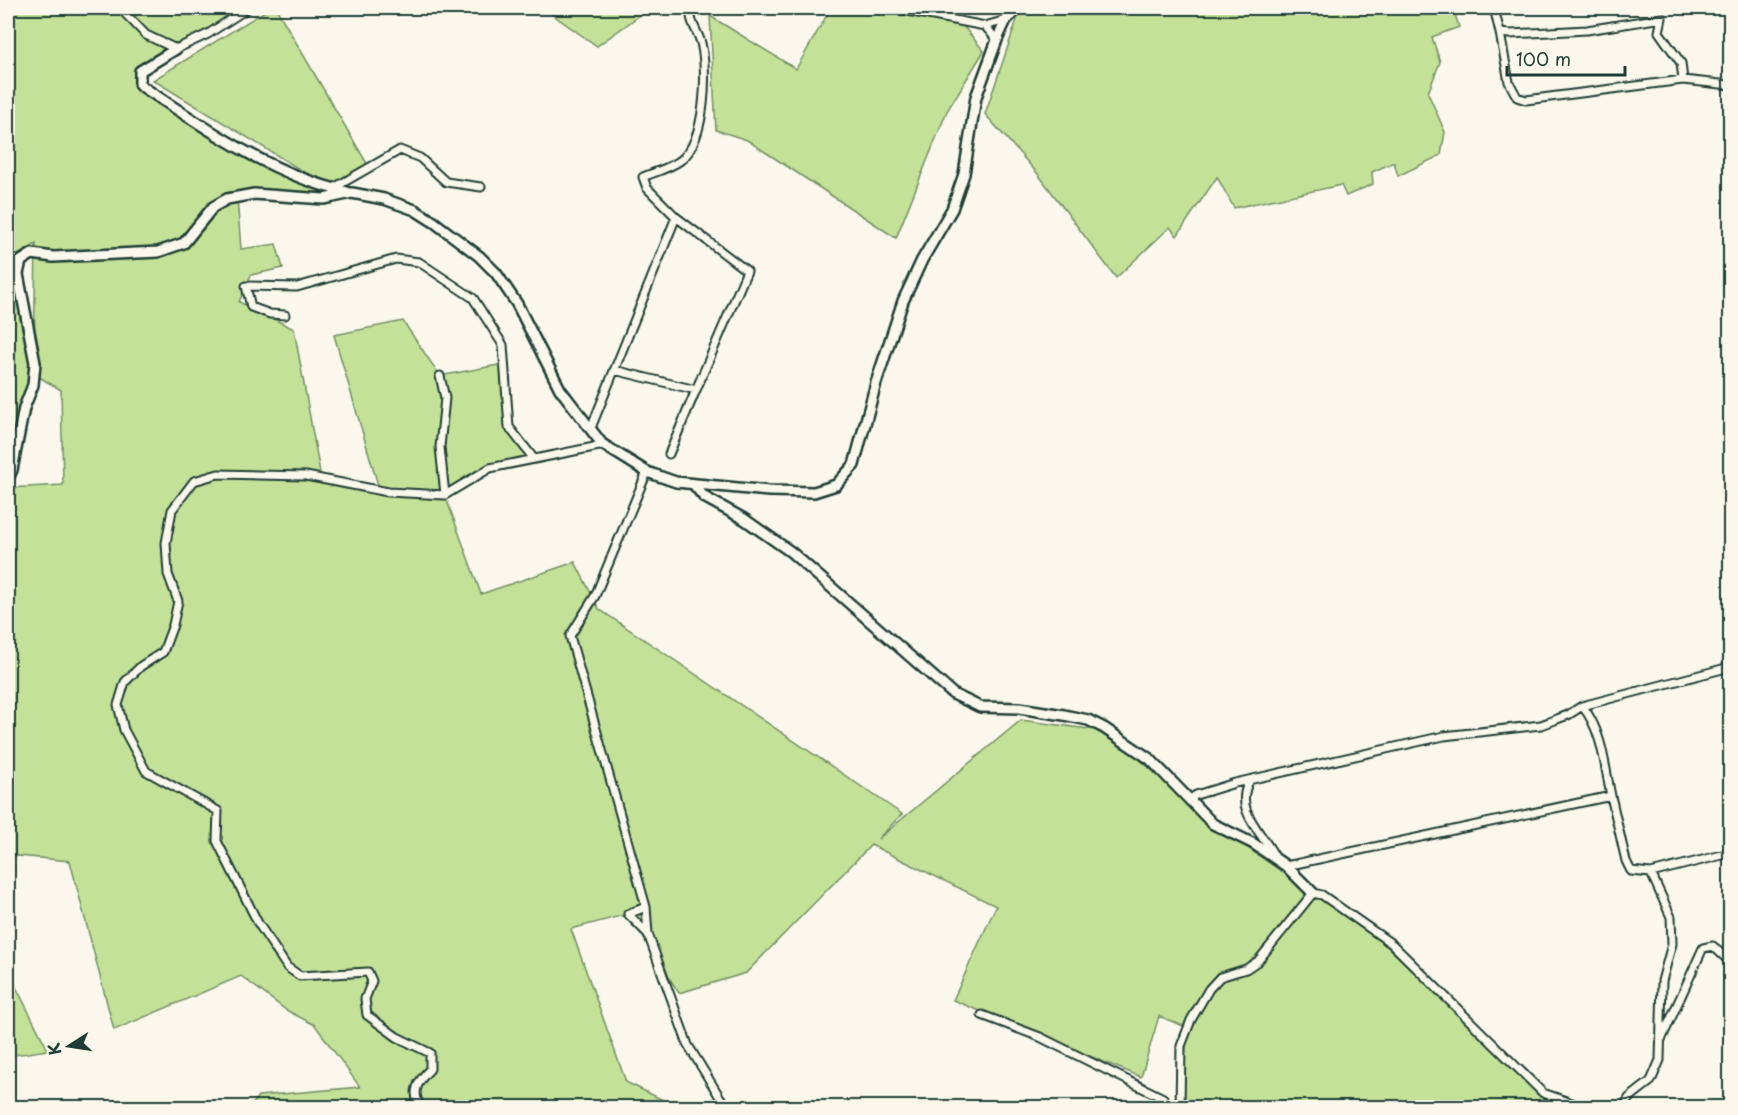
<svg xmlns="http://www.w3.org/2000/svg" width="1738" height="1115" viewBox="0 0 1738 1115" font-family="'Playpen Sans',sans-serif">
<rect width="100%" height="100%" fill="#fbf7ec"/>
<filter id="ink" filterUnits="userSpaceOnUse"><feTurbulence type="fractalNoise" baseFrequency=".0167" numOctaves="2"/><feDisplacementMap in="SourceGraphic" scale="12" xChannelSelector="R" yChannelSelector="G"/><feConvolveMatrix kernelMatrix="1 2 1 2 8 2 1 2 1" color-interpolation-filters="sRGB"/></filter>
<g filter="url(#ink)">
<path fill="#c4e198" stroke="#728f66" stroke-width="1.5" d="M8,8h234l-5,9 -61,32 -21,-9 14,13 -29,18v14l92,58 108,53 -103,1 4,52 35,-5 7,24 -32,7 -12,27 55,27 27,149 57,7 -44,-150 69,-14 37,55 64,-12 5,63 25,32 -44,9 -45,27 36,99 94,-32 24,47 303,205 -24,25 143,-119 75,10 41,27 76,67 165,114 160,149 56,20 -392,1 -22,-6 8,-74 -29,-12 -18,61 -188,-77 43,-94 -125,-61 -125,128 -67,20 -51,-79 -57,15 55,153 51,25h-426l7,-11 102,-9 -45,-62 -29,-15 -45,-34 -127,54 -44,-169 -62,-6v-367l55,-3 -2,-95 -27,-16 -26,104v-217h13l13,94 2,-111 -28,17z
M270,8h6l93,159 -37,22 -179,-109z
M543,8h107l-53,38z
M831,8h70l58,13 25,30 -37,60 -51,127 -149,-98 -31,-10 -6,-114 86,53z
M1021,8h432l6,19 -27,10 8,25 -12,31 17,39 -4,23 -43,21 -4,-14 -22,10 1,12 -27,12 -5,-11 -107,23 -17,-31 -40,59 -7,-9 -54,51 -78,-104 -53,-60z
M8,971l40,79 -40,6z"/>
<g fill="none" stroke-linecap="round" stroke-linejoin="round">
<g stroke="#1f3d34" stroke-width="11">
<path id="street" d="M120,8l26,27 30,14 32,-15 40,-26
M892,8l93,18 12,14
M1494,8l6,25 10,1 77,-4 75,-12 -3,14 22,31 2,17
M985,26l21,-6
M1500,33l9,49 8,15 9,3 157,-20 47,5
M332,189l68,-39 20,8 26,24 35,5
M676,217l-29,-29 -4,-11c12,-5 27,-9 38,-17 25,-20 27,-89 20,-117 -4,-14 -12,-21 -10,-35
M8,264l13,-3
M285,315l-15,-1 -19,-7 -5,-21 51,1 99,-28 23,3 54,36 30,47 6,82 25,32
M440,376l5,22 -5,49 5,48
M591,428l85,-211 71,54 -51,119 -82,-20
M669,454l27,-64
M1582,706c20,23 23,61 29,90
M1250,780c-18,29 12,52 25,77
M1189,800l7,-5 39,-12 209,-47 97,-11 27,-10 14,-9 148,-39
M1286,866l325,-70 15,65 5,10 20,2 79,-20
M646,907l-76,-271 25,-40 52,-124
M648,934l-2,-27 -18,7 20,20 40,111 33,54 8,9
M982,1015l58,22 123,61 8,10
M1662,1038l41,-90 10,-2 17,16
M422,1108c-12,-15 -4,-27 8,-39v-16l-33,-16 -30,-22 -2,-16 7,-18 -4,-9 -68,4 -13,-9 -29,-44 -41,-82 1,-30 -72,-40 -22,-41 -6,-25 7,-23 16,-16 22,-14 10,-27 5,-24 -10,-27 -2,-31 6,-33 22,-29 24,-7 88,2 82,16 57,3 45,-27 114,-23
M1180,1108l1,-62 10,-26 18,-31 11,-12 26,-8 12,-8 55,-68 9,2 70,49 151,149 43,15
M1623,1108l6,-10 22,-17 9,-21 2,-79 10,-37 -1,-27 -20,-44"/>
</g>
<g stroke="#1f3d34" stroke-width="14">
<path id="secondary" d="M176,49l-36,22v14c64,42 131,90 207,107
M8,479l4,-9 12,-62 9,-23 2,-22 -17,-89 3,-13 11,-7 21,3 105,-5 26,-9 29,-36 14,-8 27,-5 70,5 28,-6 32,6 31,11 19,12 45,34 17,17 21,31 43,85 42,55 45,28 29,10 93,9 45,1 22,-7 18,-20 22,-82 27,-82 19,-41 30,-51 12,-35 12,-77 21,-57 9,-20 12,-12
M695,486l9,11 40,22 47,33 162,142 27,13 39,1 45,7 24,5 16,8 46,31 63,65 41,20 32,22 27,27"/>
</g>
<use href="#street" stroke="#fbf7ec" stroke-width="7"/>
<use href="#secondary" stroke="#fbf7ec" stroke-width="9"/>
</g>
</g>
<rect width="1738" height="1115" fill="none" stroke="#fbf7ec" stroke-width="30"/>
<rect x="15" y="15" width="1708" height="1085" fill="none" stroke="#1f3d34" stroke-width="2" filter="url(#ink)"/>
<g transform="translate(69 1046) rotate(258)" stroke="#fbf7ec" stroke-width="4.5" paint-order="stroke">
<path d="M0-4.5L10 22L0 15L-10 22Z" fill="#1f3d34"/>
<text y="-9" font-size="16" font-weight="bold" text-anchor="middle" fill="#1f3d34">K</text>
</g>
<path d="M1507 66v9h118v-9" fill="none" stroke="#1f3d34" stroke-width="3"/>
<text x="1516" y="66" font-size="18" fill="#1f3d34" stroke="#fbf7ec" stroke-width="4.5" paint-order="stroke">100 m</text>
</svg>
